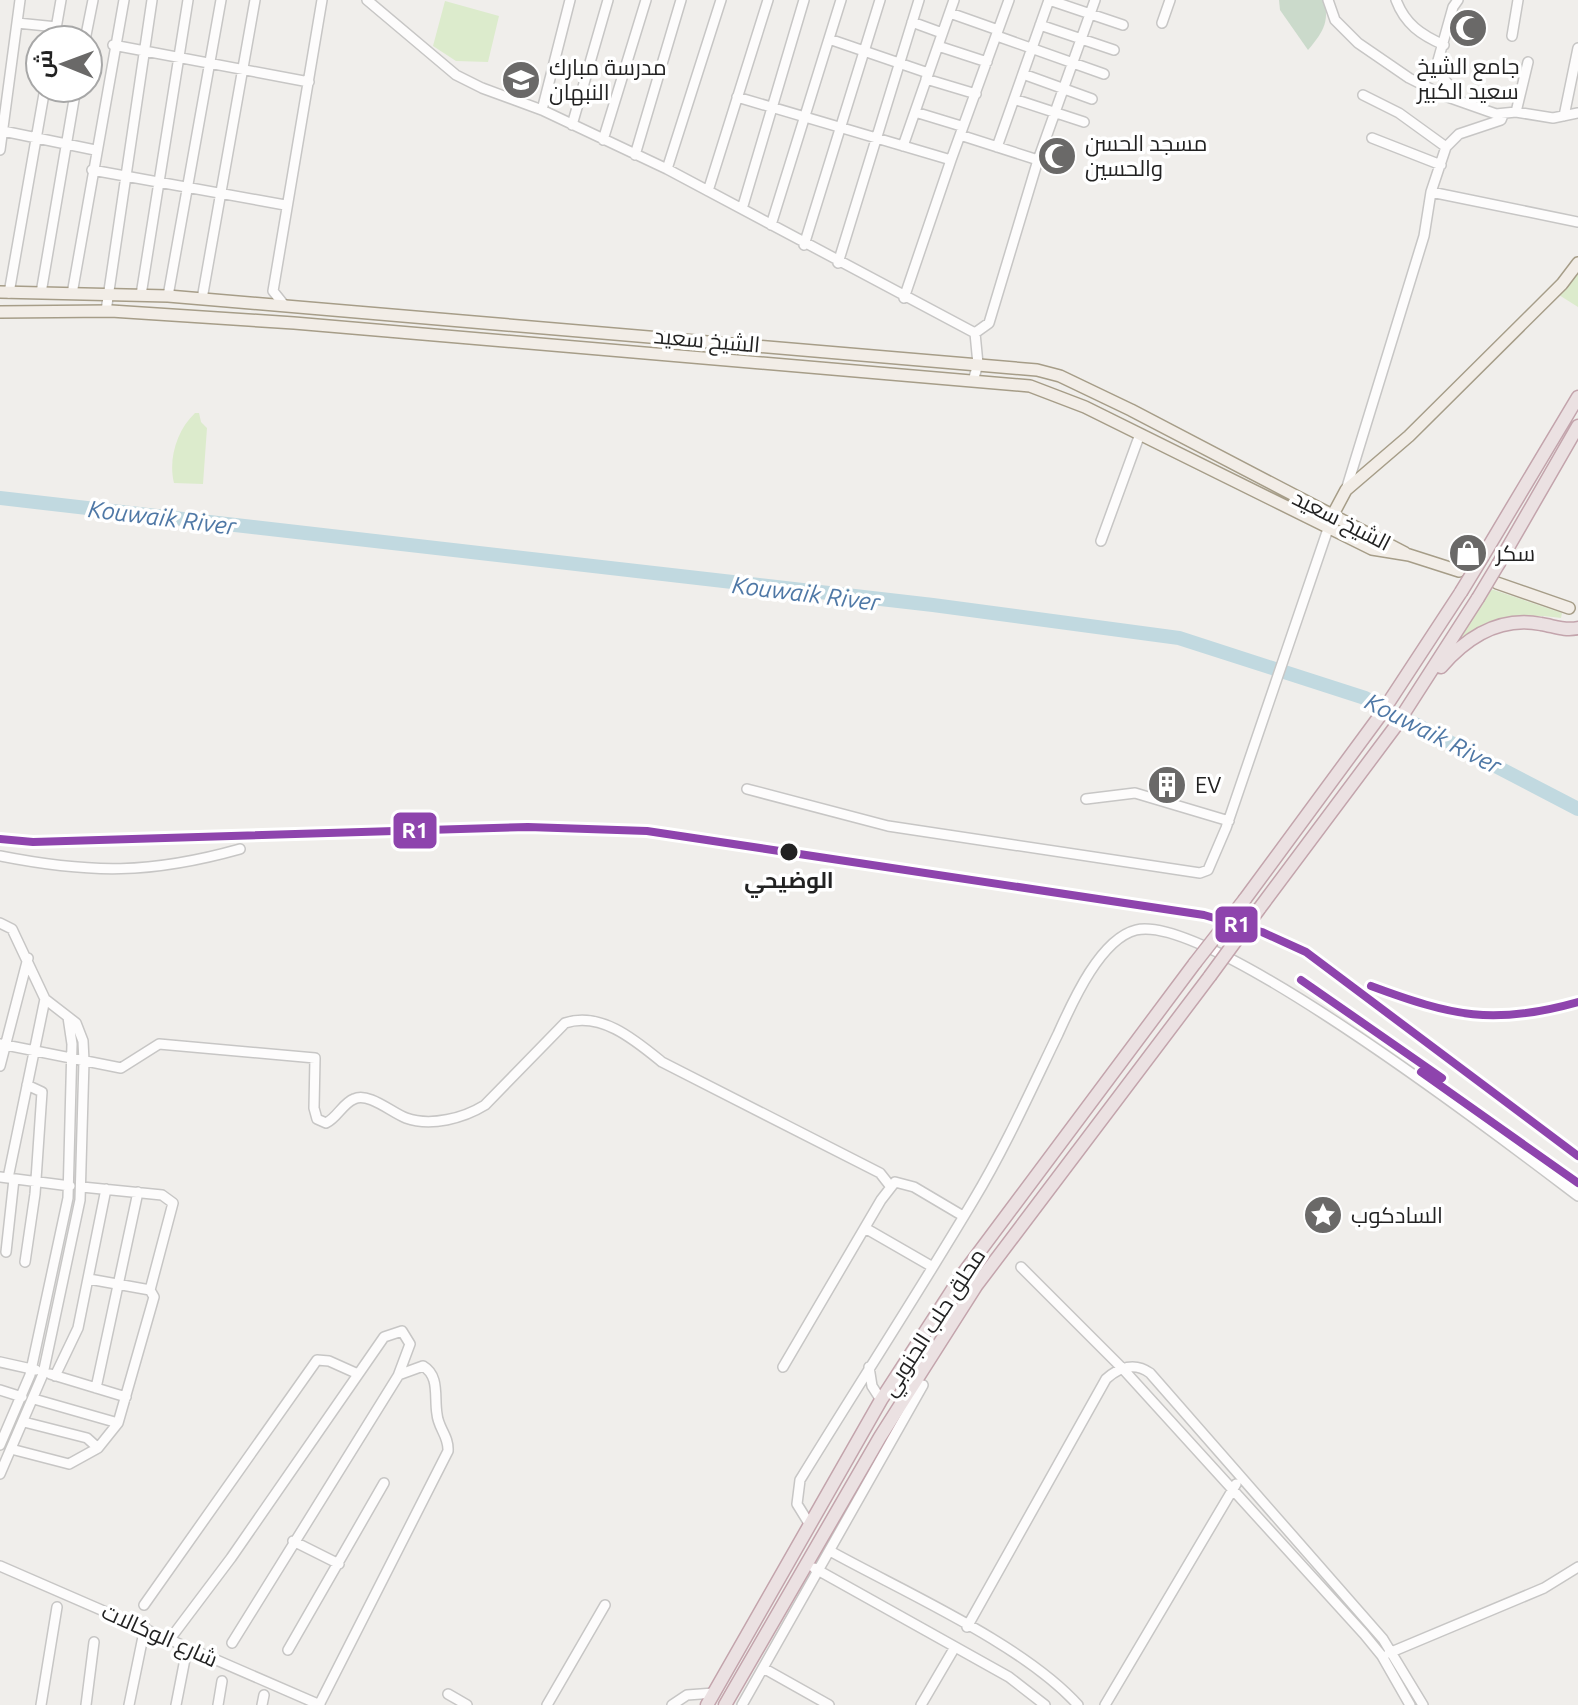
<svg xmlns="http://www.w3.org/2000/svg" width="1578" height="1705" viewBox="0 0 1578 1705" font-family="Ubuntu,Cairo,sans-serif">
<rect width="100%" height="100%" fill="#f0eeeb"/>
<path fill="#dcebcc" d="M445,1l54,15 -11,46 -32,-1 -23,-15z
M1578,271v36l-19,-12z
M195,413h4l2,9 6,6 -4,56 -29,-1c-6,-24 3,-53 21,-70z
M1491,589l71,24 -1,5c-48,-6 -66,0 -107,25z"/>
<path fill="#cbdacb" d="M1279,0h45c6,23 -2,33 -16,50l-28,-40z"/>
<g fill="none" stroke-linecap="round" stroke-linejoin="round">
<path stroke="#c1d9e0" stroke-width="14" d="M0,498l933,107 246,33 186,60 213,111"/>
<g stroke="#c7c6c5" stroke-width="12">
<path id="minor" d="M367,0l89,75 26,13 60,22
M570,0l-28,110 125,59 308,164
M1049,0l74,25
M1328,0l7,20 23,23 51,35 36,18 51,18 20,-2 37,6 25,-5
M1396,0c9,24 25,35 48,45
M950,13l48,17
M912,22l30,11
M17,23l40,4
M1162,23l8,-23
M1040,25l74,25
M997,36l107,38
M1512,36l6,-36
M829,39l99,34
M54,40l7,-40
M85,40l8,-40
M113,45l196,37
M938,46l49,16
M1023,74l69,25
M926,79l50,15
M1363,95l36,18 47,34
M1445,96l4,-11 -10,-12 -2,-9 16,-57 5,-7
M737,97l214,63 58,-160
M1014,99l70,23
M915,112l46,14
M1516,112l12,-50
M1564,116l14,-68
M572,125l36,-125
M3,131l92,19
M960,135l78,25
M1372,138l69,27
M603,140l43,-140
M903,146l51,-146
M997,147l52,-147
M0,150l20,-150
M635,155l46,-155
M667,169l54,-169
M92,170l193,35
M708,191l60,-191
M1431,192l147,30
M742,209l62,-209
M771,225l70,-225
M804,245l76,-245
M838,263l81,-263
M9,293l36,-205
M41,293l35,-205
M72,294l52,-294
M141,295l47,-295
M168,296l53,-296
M904,298l47,-138
M202,299l53,-299
M285,306l-12,-15 49,-291
M106,311l46,-311
M973,381l5,-17 -3,-31 14,-10 49,-163 57,-160
M1346,490l78,-254 7,-44 15,-45 13,-13 42,-14 2,-5
M1101,541l39,-107
M747,789l141,37 312,47 8,-3 18,-42 102,-299
M1086,799l49,-6 94,28
M0,856c91,18 151,18 240,-7
M0,923l12,6 33,70 31,24 7,18 1,20 -4,139 -37,174 -43,100
M0,1044l121,24 38,-24 156,14 -1,50 3,11 9,4c11,-5 17,-20 28,-24 15,-7 38,14 52,19 25,9 58,0 79,-13l80,-82c36,-12 70,17 97,39l218,111 11,14
M0,1066l28,-108
M0,1177l70,9
M8,1178l37,-179
M865,1228l66,38
M6,1252l8,-73
M25,1262l10,-68 7,-102 -15,-7
M1021,1267l102,102 241,265 18,22 28,49
M89,1279l61,11
M0,1362l36,8
M783,1367l98,-167 14,-18 19,5 49,29
M869,1367l3,19 9,14
M50,1374l76,23
M55,1376l23,-48 28,-139
M96,1388l42,-196
M0,1390l22,7
M34,1399l84,24
M24,1422l63,16 11,10
M0,1445l30,-70 38,-177 4,-154 -4,-27
M11,1449l58,15 29,-16 20,-25 36,-126 -4,-7 23,-87 -11,-8 -80,-8
M810,1525l-13,-21 3,-24c57,-93 117,-185 173,-279 32,-53 58,-111 85,-167 14,-31 42,-95 78,-104 73,-18 373,214 442,266
M293,1541l46,23
M830,1551c74,41 193,93 248,154
M0,1566l320,139
M814,1568l195,109 36,28
M144,1605l173,-245 12,1 29,13
M967,1627l139,-248c13,-12 29,-17 44,-6l233,266 40,66
M170,1639l61,-81 153,-221 18,-6 8,13 -12,32 -166,267
M288,1650l96,-167
M1389,1653l155,-65 34,-21
M763,1668l66,37
M448,1694l19,11
M41,1705l16,-98
M86,1705l8,-63
M129,1705l16,-78
M176,1705l9,-46
M218,1705l4,-24
M262,1705l2,-10
M319,1705l129,-254c1,-15 -10,-23 -11,-37 -3,-17 3,-38 -14,-48l-22,8
M547,1705l58,-100
M672,1705l15,-10 27,-2
M742,1705l181,-320
M921,1705l34,-58
M1105,1705l131,-221"/>
</g>
<g stroke="#a69d88" stroke-width="14">
<path id="major" d="M0,292l168,4 869,74 23,6 71,34 274,143
M0,312l111,-1 183,12 736,63 55,21 287,142 37,6 50,16
M1330,520l16,-30 63,-54 153,-152 16,-21
M1497,583l72,25"/>
</g>
<g stroke="#c3a4ac" stroke-width="15">
<path id="highway" d="M1483,556l95,-159
M1499,563l79,-137
M1441,667c26,-30 59,-51 100,-43 13,2 23,7 37,4
M1245,899l134,-182 82,-125
M1259,909l136,-182 83,-129
M707,1705l174,-305 81,-125 233,-312
M725,1705l155,-268 96,-151 234,-310"/>
</g>
<use href="#minor" stroke="#fdfcfc" stroke-width="9"/>
<use href="#major" stroke="#f2ede7" stroke-width="11"/>
<use href="#highway" stroke="#ebe1e2" stroke-width="12"/>
<g stroke="#c3a4ac" stroke-width="15" stroke-linecap="butt">
<path id="highway-bridge" d="M1461,592l22,-36
M1478,598l21,-35
M1195,963l50,-64
M1210,976l49,-67"/>
</g>
<use href="#highway-bridge" stroke="#ebe1e2" stroke-width="12"/>
<g stroke="#fff" stroke-width="14">
<path id="rail-1" d="M0,839l33,3 495,-15 119,4 557,84 58,17 44,20 272,204
M1301,980l141,98
M1371,986c81,30 122,40 207,16
M1421,1072l157,111"/>
</g>
<use href="#rail-1" stroke="#8e44ad" stroke-width="8"/>
</g>
<defs>
<g id="mosque-disc" transform="scale(2)"><circle r="9.5" fill="#6a6968" stroke="#fff"/><path d="M3.5-4.9A6 6 0 1 0 3.5 4.9A5 5 0 1 1 3.5-4.9Z" fill="#fff"/></g>
<g id="school-disc" transform="scale(2)"><circle r="9.5" fill="#6a6968" stroke="#fff"/><path d="M0-5L7-2L0 1L-7-2ZM-4 1L0 2.5L4 1V4Q0 6-4 4Z" fill="#fff"/></g>
<g id="shop-disc" transform="scale(2)"><circle r="9.5" fill="#6a6968" stroke="#fff"/><path d="M-5-2.5h2.3a2.7 3.5 0 0 1 5.4 0H5L5.5 6h-11ZM-1.5-2.5h3a1.5 2.3 0 0 0-3 0Z" fill="#fff"/></g>
<g id="building-disc" transform="scale(2)"><circle r="9.5" fill="#6a6968" stroke="#fff"/><path d="M-4-6H4V6H1V3H-1V6H-4ZM-2.5-4.3h1.7v1.8h-1.7ZM.8-4.3h1.7v1.8H.8ZM-2.5-1h1.7V.8h-1.7ZM.8-1h1.7V.8H.8Z" fill="#fff"/></g>
<g id="sight-disc" transform="scale(2)"><circle r="9.5" fill="#6a6968" stroke="#fff"/><path d="M0-6L1.8-2.2L6-1.7L2.9 1.2L3.7 5.4L0 3.3L-3.7 5.4L-2.9 1.2L-6-1.7L-1.8-2.2Z" fill="#fff"/></g>
</defs>
<g fill-rule="evenodd">
<use href="#mosque-disc" x="1468" y="28"/>
<use href="#school-disc" x="521" y="80"/>
<use href="#mosque-disc" x="1057" y="156"/>
<use href="#shop-disc" x="1468" y="553"/>
<use href="#building-disc" x="1167" y="785"/>
<use href="#sight-disc" x="1323" y="1215"/>
</g>
<circle fill="#222" stroke="#fff" stroke-width="3" cx="789" cy="852" r="10"/>
<g text-anchor="middle" stroke-width="7" stroke-linejoin="round" paint-order="stroke">
<g font-size="22" fill="#222" stroke="#fff" text-anchor="start">
<text x="1468" y="74" text-anchor="middle">جامع الشيخ<tspan x="1468" dy="25">سعيد الكبير</tspan></text>
<text x="549" y="75">مدرسة مبارك<tspan x="549" dy="25">النبهان</tspan></text>
<text x="1085" y="151">مسجد الحسن<tspan x="1085" dy="25">والحسين</tspan></text>
<text x="1496" y="561">سكر</text>
<text x="1195" y="793">EV</text>
<text x="1351" y="1223">السادكوب</text>
</g>
<g font-size="22" fill="#222" stroke="#fff">
<text transform="translate(707 340) rotate(5)" y="8">الشيخ سعيد</text>
<text transform="translate(1342 520) rotate(27)" y="8">الشيخ سعيد</text>
<text transform="translate(933 1322) rotate(-57)" y="8">محلق حلب الجنوبي</text>
<text transform="translate(160 1635) rotate(24)" y="8">شارع الوكالات</text>
</g>
<g font-size="22" font-weight="bold" fill="#222" stroke="#fff">
<text x="789" y="888">الوضيحي</text>
</g>
<g font-size="24" font-style="italic" fill="#4f78a6" stroke="#fff">
<text transform="translate(162 518) rotate(7)" y="8">Kouwaik River</text>
<text transform="translate(806 594) rotate(7)" y="8">Kouwaik River</text>
<text transform="translate(1433 734) rotate(27)" y="8">Kouwaik River</text>
</g>
</g>
<g stroke="#fff" stroke-width="3">
<rect x="392" y="811" width="46" height="39" rx="8" fill="#8e44ad"/>
<rect x="1214" y="905" width="45" height="39" rx="8" fill="#8e44ad"/>
</g>
<g font-size="22" text-anchor="middle" font-weight="bold" fill="#fff">
<text x="415" y="838">R1</text>
<text x="1237" y="932">R1</text>
</g>
<g transform="translate(64 64) rotate(271)"><circle r="38" fill="#ffffff" stroke="#a7a7a7" stroke-width="2"/>
<path d="M0-6L14 30L0 20L-14 30Z" fill="#6a6968"/>
<text y="-12" font-size="22" font-weight="bold" text-anchor="middle" fill="#222222">ش</text>
</g>
</svg>
